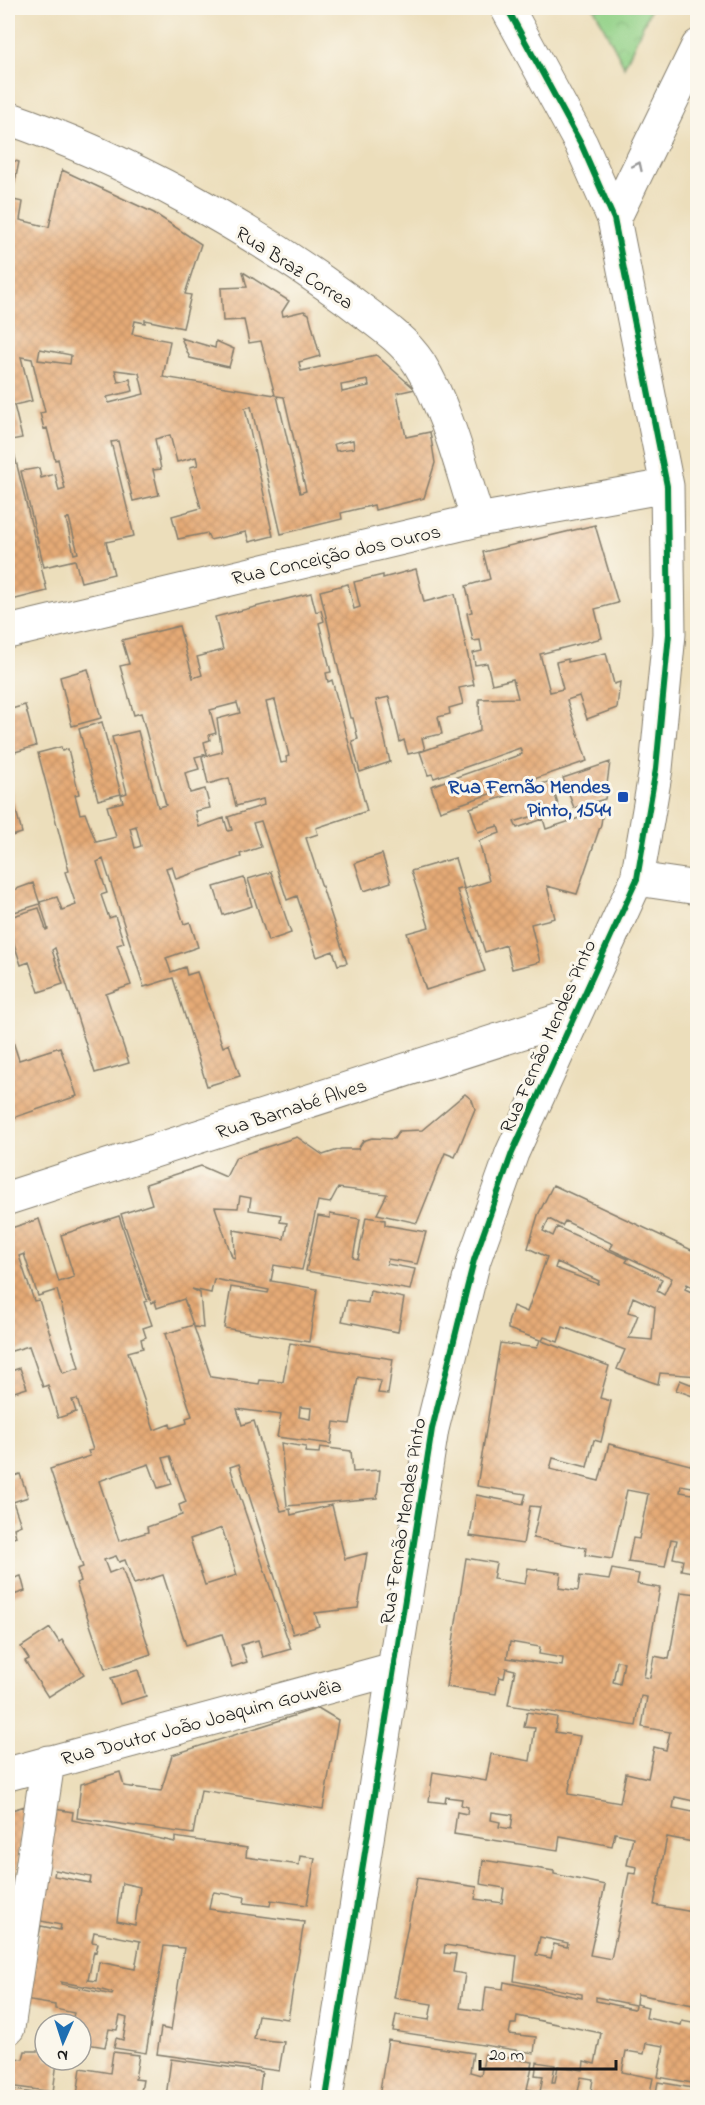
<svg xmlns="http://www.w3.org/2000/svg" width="705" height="2105" viewBox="0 0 705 2105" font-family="'Indie Flower',sans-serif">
<defs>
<pattern id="park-crowns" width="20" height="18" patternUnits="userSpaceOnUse" patternTransform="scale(1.5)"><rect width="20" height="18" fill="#92d187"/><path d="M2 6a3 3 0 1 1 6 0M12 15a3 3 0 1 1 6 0" fill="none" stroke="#7db374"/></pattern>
<pattern id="building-cross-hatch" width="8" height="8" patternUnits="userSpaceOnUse" patternTransform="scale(1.5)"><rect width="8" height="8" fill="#e5aa76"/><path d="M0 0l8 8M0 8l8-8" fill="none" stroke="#c49266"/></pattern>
</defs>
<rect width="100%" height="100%" fill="#fbf7ec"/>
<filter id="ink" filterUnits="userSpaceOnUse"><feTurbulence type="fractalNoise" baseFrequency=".0167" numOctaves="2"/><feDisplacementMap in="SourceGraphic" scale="12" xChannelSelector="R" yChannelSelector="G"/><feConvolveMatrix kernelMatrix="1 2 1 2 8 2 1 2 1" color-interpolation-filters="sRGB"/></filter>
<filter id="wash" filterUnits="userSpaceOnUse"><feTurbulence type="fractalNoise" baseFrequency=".008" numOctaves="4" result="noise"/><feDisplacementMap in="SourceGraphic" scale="24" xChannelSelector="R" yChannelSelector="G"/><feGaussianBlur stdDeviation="1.35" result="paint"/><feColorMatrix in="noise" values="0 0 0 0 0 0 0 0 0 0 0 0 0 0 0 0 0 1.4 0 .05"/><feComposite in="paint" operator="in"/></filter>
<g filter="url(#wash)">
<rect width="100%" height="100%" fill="#ecdebb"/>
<path fill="url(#park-crowns)" stroke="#577652" stroke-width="1.5" d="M594,8h57l-27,59 -1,-3z"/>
<g id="blocks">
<path fill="url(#building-cross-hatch)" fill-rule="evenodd" d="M8,159l11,3 -5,24 -6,-2z
M62,170l92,43 47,31 -16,50 6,1 -8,33 -38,-8v3l-10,-2 -3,13 38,7 -7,36 112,18 -14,-54 -12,2 -5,-23 -21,1 -2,-33 26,-1 -4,-15 46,29 -7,11 1,4 21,-5 5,3 11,42 -21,6 2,9 75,-16 39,34 -18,4 9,44 24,-5 5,31 -11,35 -49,12 -1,-5 -33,8 1,6 -61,15 -30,-128 -6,2 28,128 -24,6 -3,-10 -36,8 -3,-7 -29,6 -6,-23 29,-8 -11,-41 8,-2 -2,-8 -19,5 -7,-27 -15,4 6,30 -8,1 6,25 -26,6 -15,-60 -7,1 23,94 -28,6 8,32 -33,8 -6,-22 -31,7 -23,-96 18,-3 2,10 14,-4 4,17 6,-2 -7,-30 -3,1 -8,-32 -3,1 -4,-16 5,-1 -13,-53 -11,-2 11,44 -18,4 8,33 -11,2 36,151 -39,10v-348l4,1 1,-8 -5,-2v-45l15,3 -3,18 29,7zM40,349l31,6 -1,9 -32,-4zM115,370l24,3 5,21 -35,9 -2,-6 26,-6 -3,-12 -12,3zM368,380l1,6 -27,6 -1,-7zM277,396l7,1 22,94 -6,2zM353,440l1,8 -18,3 -2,-7zM69,518l9,35 -4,1 -8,-35z
M181,338l34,10 1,-7 18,8 -5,18 -39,-9z
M595,525l23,78 -23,6 7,29 -62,16 10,38 13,-3 -7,-27 12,-3v3l38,-9 8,31 6,-2 -3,26 -30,11 -8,-23 -12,4 20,61 -147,50 -9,-25 91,-32 -2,-6 -86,30 -2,-4 -4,1 -8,-23 60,-21 -1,-32 39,-1 -5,-19 -21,5 -5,-21 -12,2 -2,-12 9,-2 -2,-11 -7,1 -6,-28 5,-1 -6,-26 24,-7 -7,-27z
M416,569l8,33 31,-8 19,91 -15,3 4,16 -14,4 1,6 -12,3 4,17 -20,4 3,12 -17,4 -4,-14 -4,2 -11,-45 -13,3 14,62 -30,10 -8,-31 6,-2 -5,-21h-3l-30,-127 28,-7 6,25 6,-2 -6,-25 29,-7v3z
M311,593l5,19 5,-2 3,11 -5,2 12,49 -5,1 2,9 4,-2 35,131 -51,17 2,6 -12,4 41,125 -9,2 -5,-14 -16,6 -20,-61 -10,4 -26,-79 -8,2 8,24 -21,7 1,3 -65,22 -4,-13 -6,2 18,56 6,-2 8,25 -32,11 5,14 14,-5 2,8 10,-3 26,75 6,-3 11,32 -33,10 -34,-108 -29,9 -41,-128 -6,3 10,31 -6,2 8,23 6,-2 9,27 -7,2 14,40 -25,9 23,69 -34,10 -40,-125 -3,2 11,34 -24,8 -10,-30 -8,3 -13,-40v-5l5,-1v-3l26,-8 7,22 2,-1 -8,-27 17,-5 5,13 14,-5 -11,-33 4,-1 -31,-118 23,-6 1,4 6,-2 11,45 -4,1 5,19 5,-1 11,29 20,-5 -9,-31 16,-4 -2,-7 6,-2 -15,-56 26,-6 20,76 8,-2 -25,-92 -7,2 -14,-49 9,-2 -7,-24 57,-14 14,52 9,-3 -5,-18 26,-7 -8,-33zM275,700l14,56 -3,1 1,5 -6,1 -15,-61zM237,703l3,10 -23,6 5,33 -20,5 6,27 21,-6 7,28 27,-7 1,6 -36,12 4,13 -4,1 -4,-13 -25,9 -4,-16 15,-3 -5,-19 -15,4 -5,-20 14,-4 -4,-12 12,-3 -3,-12 6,-2 -1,-5 7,-2 -6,-23zM136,826l5,20 -6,2 -5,-20z
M88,669l13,49 -29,8 -12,-49z
M25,705l11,41 -28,8v-44z
M102,722l19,72 -23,6 -19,-71z
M610,762l-5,37 -31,9 -11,-30z
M8,780l14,53 -14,4z
M551,781l8,27 -45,14 3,6 26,-9 3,10 57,-19 -2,14 -24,70 -30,-8 8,32 -24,6 9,38 -28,7 -6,-24 -21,7 -21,-63 25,-8 -10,-40 21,-8 -2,-7 -20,6 -8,-24z
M382,854l9,28 -27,9 -9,-28z
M455,858l9,30 -7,2 28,81 -59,19 -19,-57 22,-6 -18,-56z
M271,872l20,61 -23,8 -20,-62z
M244,878l8,28 -29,9 -9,-28z
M33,883l7,21 -32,10v-22z
M8,1026l11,34 41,-13 17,49 -67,23z
M465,1094l7,6 3,9 -20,48 -10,-4 -28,70 -40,-9 10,-20 -49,-6 -8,15 -12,-2 -16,69 -28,-5 -3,16 46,8 -8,53 -85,-14 7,-41 37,6 1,-3 -55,-11 -3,14 -19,-4 8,4 3,35 -9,-1 17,50 48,7 1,-4 23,2 7,-39 103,16 -5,35 -10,-1 3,-12 -23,-4 -8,47 -16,-2 -3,22 -54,-7 4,-22 -44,-6 5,16 12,-4 27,90 9,-2 1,6 41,-10 13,54 22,-6 -9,55 -43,5 4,13 -26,8 -54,-170 -9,3 61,182 -28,8 -5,-17 -17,5 6,17 -15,5 -10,-33 -36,11 -23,-70 -29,9 -9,-24 -6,2 -3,-6 -12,4 5,13 13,-5 29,86 -46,15 -29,-86 5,-2 -4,-12 6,-2 -33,-98 40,-13 -2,-5 5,-1 -16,-51 -5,1 4,12 -18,6 -10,-33 -5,2 -14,-41 -21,6v-123l31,-10 20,63 15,-5 -13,-42 58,-19 28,85 -3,1 8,23 -9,3 3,9 -5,2 2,9 -15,4 26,78 16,-6 1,4 16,-5 -1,-5 6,-2 -27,-82 28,-9 -9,-26 -27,9 -2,-7 -4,2 -30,-89 31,-10 -6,-20 55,-18 25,11 10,-20 61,-20 26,18 18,-6h17l5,-8 9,-3 22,1 5,-8 23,-1zM240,1196l11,2 -2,12 32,5 -1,7 7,1 -3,16 -50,-9 1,28 -3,-1 -17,-50 23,1zM24,1254l14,42 19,-6 22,78 -16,5 -24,-73 -5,1 -15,-45zM300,1407l11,1 -1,11 -11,-2zM170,1456l16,46 -7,3 3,10 -35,12 1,5 -29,9 -20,-60 50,-17 9,24 14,-4 -9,-26zM222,1528l15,47 -32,10 -15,-46z
M553,1185l145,68v37l-11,-6 -2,5 13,6v81l-38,-3 -2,11 -9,-3 -32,-12 8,-19 -62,-23 -5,15 -14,-5 -2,4 67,25 -9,32 11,3 -10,41 -7,-2 -7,27 -34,-9 -3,11 49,12 10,-37 89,23v21l-17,-3 -1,7 18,3v78l-17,-3 2,-10 -10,-2 4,-18 -6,-1 -6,28 -37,-5 5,-24 6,1 9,-45 -21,-4 -15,69 -27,-4 1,-7 -53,-10 7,-31 -10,-1 -7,38 -53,-8 6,-41 47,9 3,-10 -49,-8 23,-143 37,5 3,-8 -32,-11v-6l5,-17 14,6 20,-55 -19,-9 10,-33zM549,1219l13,7 3,-5 48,23 -3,5 62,29 -8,17 -7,-4 5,-12 -36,-17 2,-3 -71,-32 -4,9 -10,-5zM557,1262l42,19 -1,3 -43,-16zM633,1297l22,10 -3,33 -23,-2 9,-23 -10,-3z
M330,1214l30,5 -7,39 5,1 8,-42 19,3v5l41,7 -9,32 -29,-5 -1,5 28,5 -5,21 -104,-19 12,-55 12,2z
M370,1291l34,7 -6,34 -56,-11 5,-21 21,3z
M20,1368l7,20 -16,5 -3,-2v-19z
M680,1380l18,7v11l-22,-8z
M281,1443l25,4 -1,5 14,1 1,-6 31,4 2,21 27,-2 -3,28 -90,8z
M20,1474l8,23 -15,5 8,23 -7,3 2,9 -8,3v-62z
M466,1558l30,5 -3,16 32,5 3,-16 33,5 -2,15 19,3 2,-15 29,4 3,-11 27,5 -2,10 23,4 -16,89 6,1 4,-22 15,3 12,-67 17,2v208l-23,-5 -2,11 25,5v30l-31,-6 -13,68 44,8v93l-61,-12 -1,10 12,3 -2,11 35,7 1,-4 16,3v60l-40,-7 6,-31 -18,-3 -2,11 -18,-3 -4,21 31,6 -4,19h-59l3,-18 -12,-2 -4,20h-198l9,-57 85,13 -3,19 11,3 4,-21 48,8 -6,27 13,3 3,-16 -8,-1 2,-13 18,3 -3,17h3l3,-16 25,4 1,-9 11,3 6,-31 -84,-17 -1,8h-5l-2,10 27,3 -2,16 -141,-22 3,-16 33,5 3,-16 -38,-6 23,-120 60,9 -2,12 27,4 2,-15 -24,-4 3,-24 71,11v3l51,11 -15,70 21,4 18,-86 7,1 1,-7 -10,-2 6,-28 -18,-4 -3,13 -52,-10 -2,14 -104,-16 3,-22 10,2 1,-7 -7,-2 1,-6 -16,-2 -1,6 -16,-2 4,-29 53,9 5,-27 39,7 5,-33 -11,-1 3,-15 30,5 -2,15 25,4 -12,58 52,9 6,-30 22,5 6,-31 12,3 4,-18 -28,-5 5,-30 -6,-1 -5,30 -128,-21 7,-35 -9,-2 -2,10 -5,-1 -3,17 -50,-7zM510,1642l30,5 -1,7 24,4 -1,8 -55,-8zM617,1661l7,1 -4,22 -7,-2zM492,1812l21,3 -2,14 -12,-2 1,-5 -9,-2zM540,1937l28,6 -1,4 -13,-3 -3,14 -15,-3zM445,1945l72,11 -3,25 68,13v4l-78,-16 -1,7 -17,-2 -3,24 -23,-3 5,-34 -12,-2 3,-18 -12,-1zM596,1997l39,8 -1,4 -38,-8z
M21,1576l4,15 -17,6v-17z
M50,1628l9,14 3,-2 22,34 -36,23 -23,-36 4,-2 -8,-12z
M138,1670l8,26 -26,8 -9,-26z
M318,1708l20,12 -15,89 -122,-19 -8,44 -116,-16 4,-34 39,-12 4,14 37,5 11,-36z
M25,1806l-17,138v-133z
M54,1809l19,3 -1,8 80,17 23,5v-5l72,11 -1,9 53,8 1,-9 15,2 -8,47 -36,-5 -1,6 -26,-3 1,-6 -31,-5 -3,6 -2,11 95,13 -16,97 -30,-4 -4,24 30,3 -5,29 -122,-17 4,-26 10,2 13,-82 -20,-2 -18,107 -32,-5 2,-10 7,2 4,-22 -7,-2 -3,14 -8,-1 -4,18 -24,-4v-19h-10l3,-11 -19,-4v-4l-31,-5 17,-74 19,4 1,-5 -25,-5zM55,1870l36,7 -1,6 -36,-7zM122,1883l18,4 -5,38 -18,-4zM94,1932l46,9 -5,28 -36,-7 -3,19 -8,-1 6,-29 2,1 2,-9 -6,-1zM61,1982l33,6 19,5 -1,2 -51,-11z
M25,2051h20l1,9h20v3l-9,-1 -4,30 -44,-6 5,-28 9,1z
M113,2052l26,3 -4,24 8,1 -3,17h-67v-3l4,1 4,-27 29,5z
M171,2059l91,13 -3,25h-93z
M658,2082l40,7v8h-43z
M15,2090l37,6v1h-39z"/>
</g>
</g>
<g filter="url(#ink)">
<use href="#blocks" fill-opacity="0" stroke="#847d6c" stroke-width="1.5"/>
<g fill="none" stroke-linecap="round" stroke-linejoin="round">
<g stroke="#847d6c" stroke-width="35">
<path id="minor" d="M8,118c119,41 241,109 343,184 23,18 52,36 68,61 29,47 42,105 59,157
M614,219l84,-173
M8,632l470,-112 189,-34
M637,879l61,9
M8,1198l565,-182
M8,1774l386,-105
M8,2028l40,-266
M326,2098l106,-669 42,-169 38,-107 125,-274 19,-110 13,-135 -2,-148 -53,-267 -33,-75 -74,-136"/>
</g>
<use href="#minor" stroke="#fff" stroke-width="33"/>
<g stroke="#fbf7ec" stroke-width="10">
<path id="cycleway" d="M326,2098l106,-669 42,-169 38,-107 125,-274 19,-110 13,-135 -2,-148 -53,-267 -33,-75 -74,-136"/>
</g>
<use href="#cycleway" stroke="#00873e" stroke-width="6"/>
</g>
<defs><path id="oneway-chevron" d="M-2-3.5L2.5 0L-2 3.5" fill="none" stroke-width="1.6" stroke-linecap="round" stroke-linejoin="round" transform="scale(1.5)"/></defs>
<use stroke="#999" href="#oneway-chevron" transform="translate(638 166) rotate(-65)"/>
</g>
<rect fill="#1a4fb4" stroke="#fbf7ec" stroke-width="2" x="617" y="791" width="12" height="12" rx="3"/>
<g text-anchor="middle" stroke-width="6" stroke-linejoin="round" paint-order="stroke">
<g font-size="20" fill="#1c1c1c" stroke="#fbf7ec">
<text transform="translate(295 267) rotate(33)" y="7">Rua Braz Correa</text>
<text transform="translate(336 554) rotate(-13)" y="7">Rua Conceição dos Ouros</text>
<text transform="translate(547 1036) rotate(-66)" y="7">Rua Fernão Mendes Pinto</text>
<text transform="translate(291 1108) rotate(-18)" y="7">Rua Barnabé Alves</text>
<text transform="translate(402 1521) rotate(-81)" y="7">Rua Fernão Mendes Pinto</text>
<text transform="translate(201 1721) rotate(-15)" y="7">Rua Doutor João Joaquim Gouvêia</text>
</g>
<g font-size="20" font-weight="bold" fill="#164399" stroke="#fbf7ec" text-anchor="end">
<text x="611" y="793">Rua Fernão Mendes<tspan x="611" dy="23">Pinto, 1544</tspan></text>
</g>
</g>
<rect width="705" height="2105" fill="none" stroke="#fbf7ec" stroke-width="30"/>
<g transform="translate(63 2042) rotate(183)"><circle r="28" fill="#fbf7ec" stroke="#a29f99" stroke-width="1.5"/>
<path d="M0-4.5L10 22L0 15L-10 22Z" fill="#1f6fb2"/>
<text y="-9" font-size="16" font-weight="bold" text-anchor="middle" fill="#1c1c1c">N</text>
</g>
<path d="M480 2060v9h136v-9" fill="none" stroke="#1c1c1c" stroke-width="3"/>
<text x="489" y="2060" font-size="18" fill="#1c1c1c" stroke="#fbf7ec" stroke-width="4.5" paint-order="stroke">20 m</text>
</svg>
